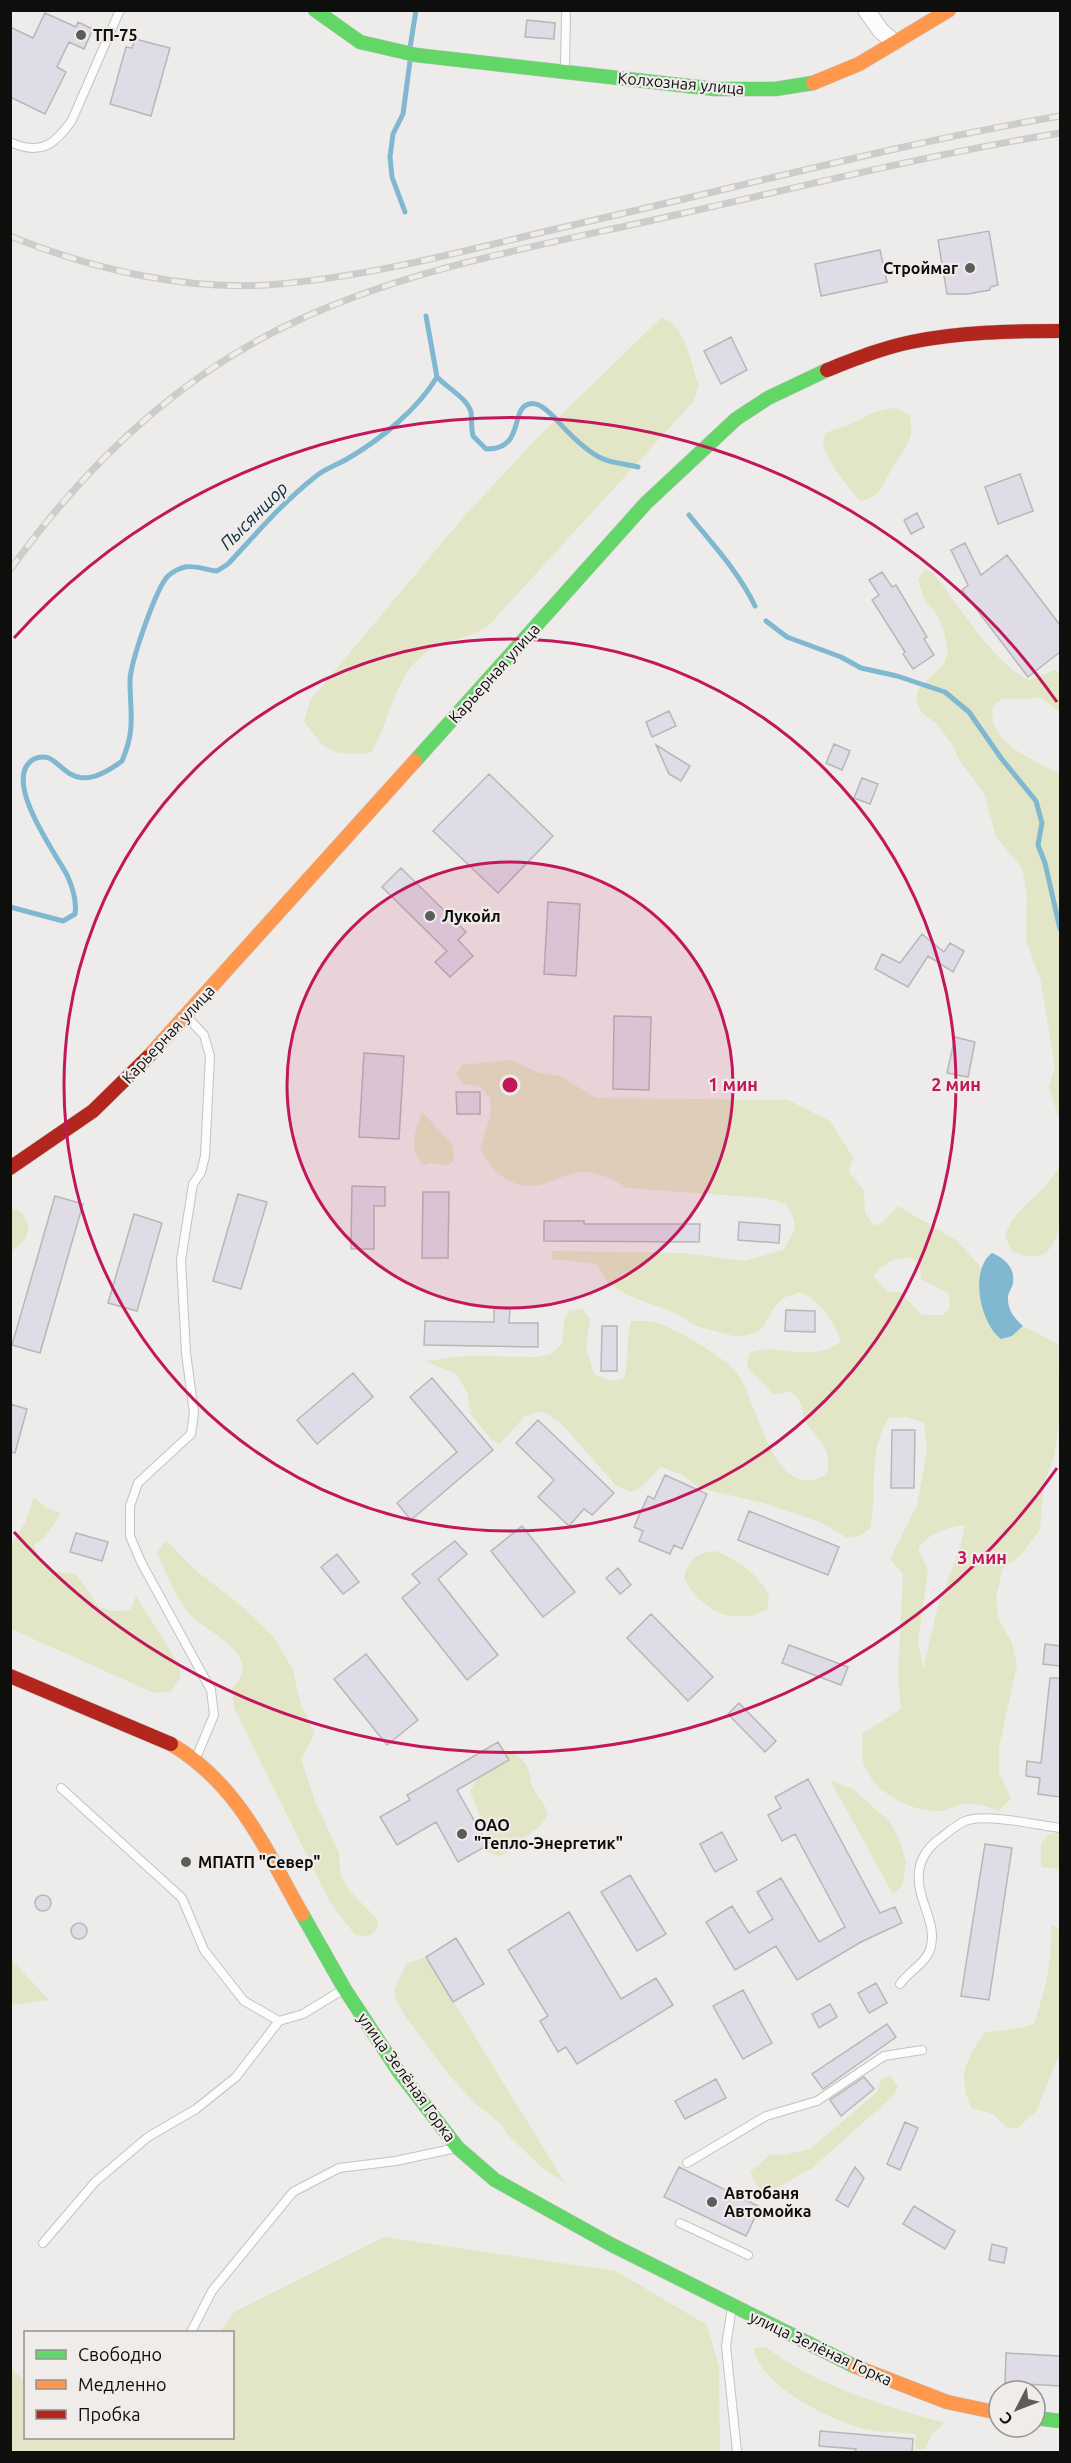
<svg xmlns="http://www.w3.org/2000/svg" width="1071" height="2463" viewBox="0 0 1071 2463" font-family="Ubuntu,sans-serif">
<rect width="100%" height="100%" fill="#eeecea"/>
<path fill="#e2e6c6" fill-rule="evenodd" d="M661,318c25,6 30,47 38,68l-6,16 -204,223c-15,13 -38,13 -56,23 -38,21 -41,69 -61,103 -7,4 -11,3 -19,3 -30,-1 -31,-10 -49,-33l7,-22 150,-179 75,-81z
M896,408l13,7c8,25 -7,36 -18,55 -9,16 -11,27 -31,31 -9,-11 -43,-50 -36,-64 5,-9 17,-8 25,-12 17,-8 27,-16 47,-17z
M925,569l8,4c28,33 57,88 96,107l26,-10 5,4v38l-19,-14 -39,1 -9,7c-7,38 42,54 67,68v347l-11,-34 6,-20 -14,-85 -15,-42 1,-45 -5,-27 -26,-31 -12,-44 -25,-33 -7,-16 -15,-20 -16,-12 -5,-13 3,-11 25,-24 4,-13 -4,-20 -9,-20 -10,-10 -7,-22z
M510,1060l30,13 20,3 36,22 192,2 42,21 23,36 -4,15 15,19 1,22 9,13 10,-5 14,-15 58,34 24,26 1,8 31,62 11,-10 35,18 2,72 -6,40 -10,29 -4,44 -18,25 -19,14 -7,29 3,23 13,23 5,22 -18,83v25l12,25 -12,13c-11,-4 -23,-9 -36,-7 -8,1 -14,6 -22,7 -29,2 -69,-19 -78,-49 -2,-8 0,-20 -1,-28l39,-25 -3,-31 5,-104 -13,-15 27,-54 10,-55 -3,-27 -18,-6 -17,1c-22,33 -11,73 -19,111l-11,7 -12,2 -27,-16 -57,-19 -64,-15 -18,-14 -20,-7 -17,18 -13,7 -15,-6 -55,-63 -19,-12 -17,5 -25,28 -9,-5 -20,-24 -4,-23 -11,-18 -31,-13 41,-5 71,1 14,-3 11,-10 2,-22 5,-12 13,-1 8,10 -4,28 8,27 17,7 13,-3c6,-20 1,-36 7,-57 7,0 16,-1 23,1 23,7 72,35 85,54 20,31 35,130 88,98 4,-27 -5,-30 -20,-50 -9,-13 2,-17 -16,-32l-17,2 -27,-27 2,-14c33,-12 58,12 92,-11 -6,-20 -21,-42 -41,-50l-17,6 -11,12 -7,15 -10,8 -18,4 -41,-11 -21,-13 -48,-18 -20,-13 -10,-18 -45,-5v-8l132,2 60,8 39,-11c13,-20 16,-25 3,-46l-21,-6 -138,-10c-13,-8 -27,-16 -43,-16 -14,0 -28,8 -41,12 -30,8 -51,-11 -63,-36l11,-34 -1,-16 -11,-12 -16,-2 -7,-9 6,-10zM909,1257l11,6 1,16 28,15 1,13 -7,8h-21l-22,-23h-13l-13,-15c9,-15 19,-18 35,-20zM965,1525l-5,22 -23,63 -14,59 -5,-27 10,-72 -10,-21c9,-15 29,-22 47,-24z
M422,1112l31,33 1,16 -8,5 -14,-3 -9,2c-16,-17 -7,-34 -1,-53z
M1060,1164c1,32 10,115 -48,87l-7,-16c11,-31 44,-43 55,-71z
M12,1208l10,5 7,13 -4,14 -14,12z
M34,1497l13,11 14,5 -16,24 -11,8c8,24 18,27 42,29l23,33 15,4 16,-1 6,-14 44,70v12l-10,14 -16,1 -143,-64v-84l14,-22z
M166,1540l29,30 42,32 36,34 20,34 8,35 14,28 -14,26 14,42 24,52 2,24 8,13 29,30 -1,10 -9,6 -13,-1 -25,-33 -96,-194 -2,-19c35,-37 -27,-55 -45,-78 -13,-16 -21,-40 -30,-58z
M716,1551c23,11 41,21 53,44l-2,15c-38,16 -64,1 -83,-32 5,-20 13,-25 32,-27z
M512,1752c26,17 13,26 24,41 7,10 8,9 12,22l-7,10 -41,32 -13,-5 -1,-20 -16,-41c11,-20 20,-34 42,-39z
M830,1780l23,9 37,33 10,19 6,22 -4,23 -9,8z
M1056,1833l4,1v35l-19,-2v-24l7,-8z
M1051,1924l9,6v122l-24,60 -20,17 -10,-2 -13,-13 -22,-6c-13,-35 -7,-44 13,-75 17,-4 33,-3 50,-9 11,-34 19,-64 17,-100z
M426,1957l139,226 -24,-16 -30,-29 -11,-15 -23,-18 -30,-32 -42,-57 -10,-17v-11l12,-25z
M10,1959h1l38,41 -38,5z
M890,2076l8,11 -6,10 -81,72c-19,7 -32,25 -52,20l-9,-17 21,-18 13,1 26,-6 67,-57 5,-14z
M384,2237l232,34 91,54 12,42 1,85h-709v-83l14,12 1,57h206v-106h-12l14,-20z
M766,2347c44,36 123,61 179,76l-14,12 -6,14h-10l1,-15c-18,-2 -38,-1 -55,-6 -33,-9 -103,-43 -107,-80z"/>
<path fill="#7fb8d0" d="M992,1253c12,5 23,14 21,29 0,5 -4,9 -5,14 -1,13 6,22 15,30l-11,10 -11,3c-21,-16 -32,-69 -9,-86z"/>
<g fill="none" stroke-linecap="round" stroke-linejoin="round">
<path stroke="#7fb8d0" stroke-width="5" d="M410,48l6,-38
M405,212l-13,-35 -2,-20 3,-23 10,-20 7,-53
M437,377c9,10 30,21 34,35 1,8 0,16 2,24l13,13c39,1 24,-41 43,-45 14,-4 31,21 40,29 10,10 24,23 37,27 11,4 22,4 32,7
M689,515c24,30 49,56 66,91
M766,621l21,16 54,20 20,11 36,8 48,16 24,20 32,46 35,43 6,22 -4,22 7,18 15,66
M10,907l53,14 12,-7c2,-14 -2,-26 -8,-39 -11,-21 -67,-97 -33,-116 30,-14 28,47 88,2 14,-33 8,-47 8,-81 1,-19 26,-92 38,-104 4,-4 12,-8 17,-9 11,-2 21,3 32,4l11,-7c28,-30 55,-62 87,-87 9,-8 22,-12 32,-18 33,-19 70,-49 90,-82l-11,-61"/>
</g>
<path fill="#dfdbe7" stroke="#b8b7b6" stroke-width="1.5" d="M45,13l31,14 2,-5 15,7 -9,20 -15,-7 -12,25 9,5 -21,42 -35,-17v-70l23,11z
M527,20l28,3 -1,16 -29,-2z
M135,39l35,9 -19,68 -41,-12 16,-57 6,1z
M989,231l9,54 -8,2v3l-22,4h-21l-9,-54z
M880,250l7,32 -66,14 -6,-32z
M731,337l16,33 -26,14 -17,-33z
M1020,474l13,37 -35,13 -13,-37z
M917,513l7,14 -13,7 -7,-14z
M965,543l16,32 26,-20 53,70v27l-32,25 -66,-87 6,-5 -17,-35z
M882,572l10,15 4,-2 31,52 -3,2 10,16 -21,14 -10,-15 2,-2 -33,-52 7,-5 -10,-15z
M669,711l7,15 -24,11 -6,-15z
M834,744l16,7 -8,19 -16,-7z
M656,745l34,21 -9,15 -12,-7z
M489,774l64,62 -55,57 -65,-62z
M862,778l16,6 -8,20 -16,-6z
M401,868l65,64 -8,8 15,16 -23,21 -15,-15 12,-11 -65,-64z
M548,902l32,2 -4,72 -32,-2z
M922,934l22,18 6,-9 14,8 -11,21 -25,-16 -20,31 -33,-18 7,-15 18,9z
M614,1016l37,1 -2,73 -36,-1z
M955,1037l20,5 -7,35 -21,-4z
M364,1053l40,3 -5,83 -40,-2z
M456,1092h24v22h-23z
M352,1186l33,1v19h-11v43h-23z
M423,1192h26l-1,66h-26z
M238,1194l29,8 -26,87 -28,-8z
M55,1196l28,8 -43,149 -28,-8z
M134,1214l28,9 -25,88 -29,-8z
M544,1221h40v3h116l-1,18 -155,-1z
M739,1222l41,3 -1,18 -41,-3z
M494,1308l16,1 -1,14h29v24l-114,-2 1,-24 69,1z
M786,1310l29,1v21l-30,-1z
M602,1326h15v45h-16z
M353,1373l20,24 -56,47 -20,-24z
M432,1378l61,72 -82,70 -14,-17 60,-51 -47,-55z
M10,1404l17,5 -12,44 -5,-1z
M538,1420l76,73 -22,22 -8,-6 -15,17 -31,-29 16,-17 -38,-37z
M892,1430h23l-1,58h-23z
M665,1475l42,19 -25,55 -8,-4 -4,9 -31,-13 4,-10 -9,-4 14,-31 6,3z
M749,1511l90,36 -11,28 -90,-35z
M522,1526l53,66 -32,25 -52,-66z
M76,1533l32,9 -6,19 -32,-9z
M455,1541l12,13 -29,25 60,76 -31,25 -65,-82 18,-15 -8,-9z
M337,1554l22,28 -16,12 -22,-27z
M618,1568l13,17 -11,9 -14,-16z
M651,1614l62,63 -25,24 -61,-63z
M1045,1644l15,2v20l-17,-2z
M789,1645l59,22 -7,18 -59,-22z
M366,1654l52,66 -31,25 -53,-66z
M1050,1678h10v119l-22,-3 2,-16 -14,-2 1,-15 14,2z
M739,1703l37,38 -11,11 -37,-38z
M498,1742l11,18 -52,30 31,55 -30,17 -22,-40 -39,23 -17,-28 30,-17 -3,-5z
M808,1779l72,134 15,-6 7,16 -41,19 -64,38 -21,-34 -41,24 -29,-48 26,-16 17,27 24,-14 -16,-27 24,-14 38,64 26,-15 -50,-93 -13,7 -14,-26 13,-7 -6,-11z
M722,1832l15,28 -22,12 -15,-28z
M985,1844l27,4 -23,152 -28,-4z
M630,1875l36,59 -29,17 -36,-59z
M35 1903a8 8 0 1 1 16 0a8 8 0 1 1-16 0Z
M569,1912l52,87 35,-21 17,27 -96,59 -11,-17 -8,5 -18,-31 8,-5 -40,-66z
M71 1931a8 8 0 1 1 16 0a8 8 0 1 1-16 0Z
M456,1938l28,46 -31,18 -27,-45z
M876,1983l11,20 -18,10 -11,-20z
M743,1990l29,53 -29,16 -30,-53z
M830,2004l7,13 -18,11 -7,-14z
M887,2024l9,13 -73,52 -11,-15z
M864,2077l10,12 -33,27 -11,-16z
M716,2079l10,19 -41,21 -10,-18z
M905,2122l13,6 -18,42 -13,-6z
M679,2167l81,40 -14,29 -82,-39z
M855,2167l9,11 -16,29 -12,-7z
M914,2206l41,25 -10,18 -42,-25z
M992,2244l15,4 -3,15 -15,-3z
M1006,2353l54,3v30l-55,-3z
M820,2431l93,8 -1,13h-57l1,-3 -37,-3z"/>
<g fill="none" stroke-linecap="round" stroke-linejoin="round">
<g stroke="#c4c3c1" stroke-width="10">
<path id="lane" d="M565,67l1,-52
M10,142c30,14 45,3 62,-22l48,-110
M186,1016l18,19 6,21 -5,100 -4,16 -8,12 -12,76 5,93 8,60 -3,21 -53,49 -8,23v30l11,26 70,128 3,25 -18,43
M61,1788l121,110 22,52 40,51 35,20 24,-7 41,-25
M900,1984c9,-13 28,-22 31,-38 5,-22 -10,-41 -12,-63 -2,-18 5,-32 19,-43 8,-6 18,-15 27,-19 22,-8 71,4 95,7
M687,2163l79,-47 51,-15 67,-45 38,-6
M680,2223l68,32
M43,2243l52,-61 53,-45 48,-28 40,-32 43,-56
M732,2307l-6,39 11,106
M191,2332l21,-41 81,-99 46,-24 57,-7 60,-13"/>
</g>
<g stroke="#c4c3c1" stroke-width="18">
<path id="street" d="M866,10l15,21 13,11"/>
</g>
<g stroke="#c4c3c1" stroke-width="15">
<path id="fast" d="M315,10l45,32 56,13 299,34h60l38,-6
M415,761l231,-258 90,-84 32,-21 59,-28
M302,1914l42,74 55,84 59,76 37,32 117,65 242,121
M1035,2418l25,3"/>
</g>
<g stroke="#c4c3c1" stroke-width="15">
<path id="slow" d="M813,83l46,-19 90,-54
M148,1057l267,-296
M171,1744c68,41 93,103 131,170
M854,2366l93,36 52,11"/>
</g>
<g stroke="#c4c3c1" stroke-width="15">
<path id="jam" d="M827,370c28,-11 55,-22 84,-28 49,-10 99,-11 149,-11
M10,1168l83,-57 55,-54
M10,1676l161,68"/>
</g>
<use href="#lane" stroke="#fcfcfc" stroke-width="8"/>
<use href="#street" stroke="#fcfcfc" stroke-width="16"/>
<use href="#fast" stroke="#63d668" stroke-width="14"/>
<use href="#slow" stroke="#ff974d" stroke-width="14"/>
<use href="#jam" stroke="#b3261e" stroke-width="14"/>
<g stroke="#cccccb" stroke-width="7">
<path id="rail" d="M10,236c84,34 179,56 269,48 104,-9 206,-39 307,-62 158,-36 315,-79 474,-106
M10,570c73,-102 166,-192 280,-246 122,-58 260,-80 390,-110 127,-29 253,-60 380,-81"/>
</g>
<use href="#rail" stroke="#efece9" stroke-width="4.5" stroke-dasharray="14" stroke-linecap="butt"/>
</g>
<circle cx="510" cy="1085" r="223" fill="#c2185b" fill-opacity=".12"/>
<g fill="none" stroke="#c2185b" stroke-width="3">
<circle cx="510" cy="1085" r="223"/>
<circle cx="510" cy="1085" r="446"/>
<path d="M1057 1468A668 668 0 0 1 14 1532M14 638A668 668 0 0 1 1057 702"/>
</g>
<g fill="#5c5c5a" stroke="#efece9" stroke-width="2">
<circle cx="81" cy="35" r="6"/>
<circle cx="970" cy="268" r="6"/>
<circle cx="430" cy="916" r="6"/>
<circle cx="462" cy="1834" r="6"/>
<circle cx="186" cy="1862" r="6"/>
<circle cx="712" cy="2202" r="6"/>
</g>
<g text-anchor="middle" stroke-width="4.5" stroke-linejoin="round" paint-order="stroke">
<g font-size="16" font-weight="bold" fill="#0e0e0d" stroke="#efece9" text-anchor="start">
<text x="93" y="41">ТП-75</text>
<text x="958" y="274" text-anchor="end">Строймаг</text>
<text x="442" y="922">Лукойл</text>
<text x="474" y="1831">ОАО<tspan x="474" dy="18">"Тепло-Энергетик"</tspan></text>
<text x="198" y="1868">МПАТП "Север"</text>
<text x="724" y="2199">Автобаня<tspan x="724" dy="18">Автомойка</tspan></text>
</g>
<g font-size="16" fill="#0e0e0d" stroke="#efece9">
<text transform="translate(681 83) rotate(5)" y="6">Колхозная улица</text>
<text transform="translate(494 673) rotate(-48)" y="6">Карьерная улица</text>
<text transform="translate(168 1034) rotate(-47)" y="6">Карьерная улица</text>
<text transform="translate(407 2077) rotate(54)" y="6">улица Зелёная Горка</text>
<text transform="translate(821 2348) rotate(25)" y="6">улица Зелёная Горка</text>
</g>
<g font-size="18" font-style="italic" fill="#062d3d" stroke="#efece9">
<text transform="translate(254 516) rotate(-45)" y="6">Пысяншор</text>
</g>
</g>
<circle cx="510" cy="1085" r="9" fill="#c2185b" stroke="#efece9" stroke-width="3"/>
<g font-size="18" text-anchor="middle" font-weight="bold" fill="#c2185b" stroke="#efece9" stroke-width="4.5" stroke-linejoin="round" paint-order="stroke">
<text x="733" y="1091">1 мин</text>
<text x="956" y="1091">2 мин</text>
<text x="982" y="1564">3 мин</text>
</g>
<rect width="1071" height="2463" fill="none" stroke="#0e0e0d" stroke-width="24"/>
<rect x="24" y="2331" width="210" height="108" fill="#efece9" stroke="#959391" stroke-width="1.5"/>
<rect x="36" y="2350" width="30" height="9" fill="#63d668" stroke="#959391" stroke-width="1.5"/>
<text x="78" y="2361" font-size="18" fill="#0e0e0d">Свободно</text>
<rect x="36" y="2380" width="30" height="9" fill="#ff974d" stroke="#959391" stroke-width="1.5"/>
<text x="78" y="2391" font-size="18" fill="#0e0e0d">Медленно</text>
<rect x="36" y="2410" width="30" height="9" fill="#b3261e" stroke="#959391" stroke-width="1.5"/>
<text x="78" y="2421" font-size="18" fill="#0e0e0d">Пробка</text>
<g transform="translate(1017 2409) rotate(228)"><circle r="28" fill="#efece9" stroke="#959391" stroke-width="1.5"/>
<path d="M0-4.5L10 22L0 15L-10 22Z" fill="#5c5c5a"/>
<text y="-9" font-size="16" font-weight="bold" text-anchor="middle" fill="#0e0e0d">С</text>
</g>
</svg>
